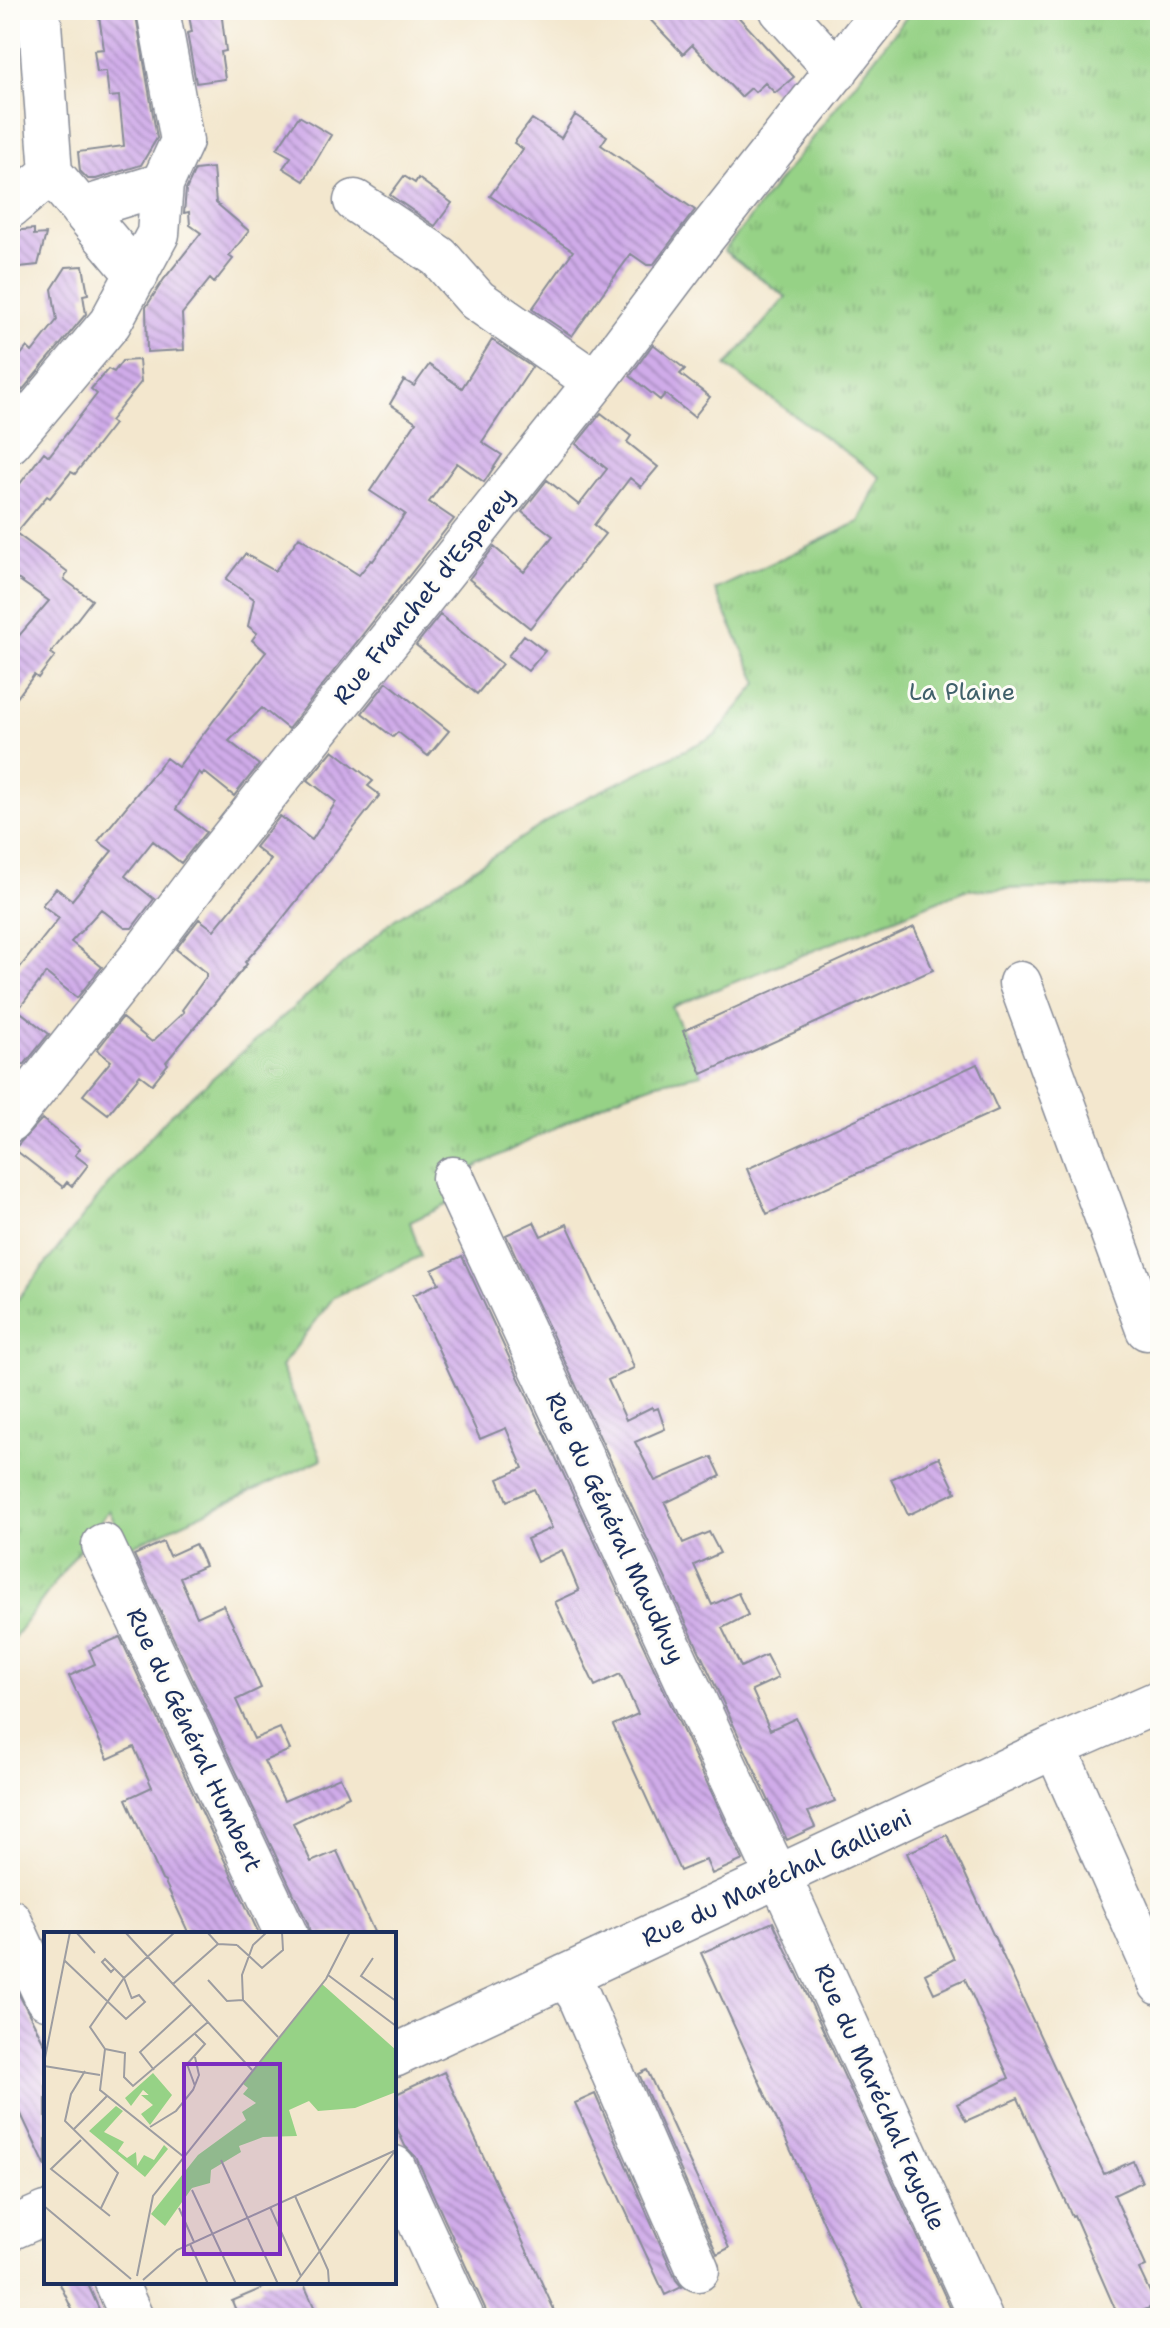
<svg xmlns="http://www.w3.org/2000/svg" width="1170" height="2328" viewBox="0 0 1170 2328" font-family="'Shantell Sans',sans-serif">
<defs>
<pattern id="grass-tufts" width="24" height="20" patternUnits="userSpaceOnUse" patternTransform="scale(2)"><rect width="24" height="20" fill="#96d286"/><path d="M3 7l-1-3M5 7V3M7 7l1-3M15 17l-1-3M17 17v-4M19 17l1-3" fill="none" stroke="#7aab71"/></pattern>
<pattern id="building-back-hatch" width="6" height="6" patternUnits="userSpaceOnUse" patternTransform="scale(2)"><rect width="6" height="6" fill="#d0ace9"/><path d="M-1 5l2 2M0 0l6 6M5-1l2 2" fill="none" stroke="#a88cc0"/></pattern>
</defs>
<rect width="100%" height="100%" fill="#fdfcf7"/>
<filter id="ink" filterUnits="userSpaceOnUse"><feTurbulence type="fractalNoise" baseFrequency=".0125" numOctaves="2"/><feDisplacementMap in="SourceGraphic" scale="16" xChannelSelector="R" yChannelSelector="G"/><feConvolveMatrix kernelMatrix="1 2 1 2 8 2 1 2 1" color-interpolation-filters="sRGB"/></filter>
<filter id="wash" filterUnits="userSpaceOnUse"><feTurbulence type="fractalNoise" baseFrequency=".006" numOctaves="4" result="noise"/><feDisplacementMap in="SourceGraphic" scale="32" xChannelSelector="R" yChannelSelector="G"/><feGaussianBlur stdDeviation="1.8" result="paint"/><feColorMatrix in="noise" values="0 0 0 0 0 0 0 0 0 0 0 0 0 0 0 0 0 1.4 0 .05"/><feComposite in="paint" operator="in"/></filter>
<g filter="url(#wash)">
<rect width="100%" height="100%" fill="#f3e7ce"/>
<path fill="url(#grass-tufts)" stroke="#588072" stroke-width="2" d="M912,10h248v875l-195,5 -293,117 30,67 -45,9 -42,15 -161,80 7,20 -51,24 11,34 -87,41 -53,70 41,92 -196,90 -17,-39 -99,133v-334l102,-129 57,-64 226,-197 181,-116 140,-68 42,-52 -43,-93 144,-68 21,-45 -154,-111 60,-69 -62,-46z"/>
<g id="blocks">
<path fill="url(#building-back-hatch)" d="M98,10h37l22,128 -16,27 -45,14h-8l-8,-8 -2,-19 46,-6 -5,-50 -10,1 -3,-26 -9,1 -3,-22 10,-1z
M188,10h33l5,41 -5,1 4,27 -29,4 -9,-50 5,-1z
M641,10h91l62,67 -19,16 -10,-10 -10,9 -4,-4 -10,9 -49,-52 -9,9z
M575,115l32,21 -6,9 94,65 -42,55h-6l-16,-11 -59,82 -40,-27 41,-58 -83,-55 33,-47 -9,-6 18,-24 29,19z
M299,116l32,19 -27,46 -21,-13 8,-11 -14,-8z
M213,168l3,35 33,28 -20,25 4,3 -19,24 -4,-4 -28,35 2,36 -37,2 -1,-45 18,-28 37,-46 -11,-8 -1,-13 -5,1 2,-23 9,-20z
M404,176l11,7 3,-5 34,25 -17,23 -45,-31z
M34,229v6l12,-1 -8,31 -28,3v-37z
M83,266l5,28 -5,1 3,19 -76,91v-36l17,-22 5,5 25,-32 -5,-31 14,-22z
M492,340l40,27 -50,75 20,13 -18,27 -27,-19 -28,39 25,17 -166,210 -26,-21 -33,33 30,24 -25,31 -30,-24 -2,3 -3,-3 -23,37 30,23 -25,31 -28,-22 -28,35 29,23 -22,29h-7l-24,-19 -30,33 31,25 -25,31 -31,-25 -28,37 31,24 -25,31 -14,-11v-74l49,-62 -17,-13 14,-17 16,12 40,-49 -14,-10 68,-83 12,9 88,-115 -14,-12 5,-7 -9,-7 6,-27 -28,-20 19,-25 30,17 24,-34 60,38 12,-15 2,1 32,-47 -35,-23 46,-69 -26,-18 14,-24 10,6 15,-21 33,23z
M653,344l32,25 -5,5 30,23 -16,20 -29,-23 -5,6 -30,-24z
M139,360l2,22 -31,39 4,3 -39,50 -4,-2 -21,26 -3,-2 -31,37 52,39 -4,7 28,21 -41,53 4,3 -17,22 -4,-3 -24,32v-61l39,-45 -30,-21 -9,-2v-81l34,-45 5,4 48,-62 -6,-5 17,-20 6,3 8,-11z
M601,413l30,23 -4,6 31,25 -17,20 -11,-9 -36,47 11,9 -75,94 -61,-49 25,-32 30,25 29,-36 -31,-24 25,-32 32,25 28,-36 -31,-25z
M440,615l62,49 -25,30 -61,-49z
M524,635l21,16 -17,20 -20,-15z
M387,682l62,49 -21,25 -30,-24 -5,5 -31,-24z
M333,750l40,31 -5,5 12,9 -105,133 -30,34 2,2 -81,98 2,2 -16,20 -12,-9 -32,39 -25,-19 28,-34 -14,-11 25,-32 30,24 32,-30 -2,-2 24,-33v-4l-30,-24 23,-30 15,11 57,-70 -16,-13 25,-31 32,24 24,-38 -28,-22z
M914,927l19,43 -231,104 -19,-43z
M977,1064l21,46 -231,104 -20,-45z
M42,1119l38,30 -5,6 13,10 -16,21 -5,-4 -4,5 -49,-38z
M534,1222l7,14 26,-12 38,83 21,40 8,21 -26,12 18,40 26,-13 1,3 5,-2 7,21 -30,13 20,39 57,-24 9,19 -56,27 18,40 26,-11 11,21 -26,12 18,40 26,-12 10,22 -26,13 19,39 25,-12 12,23 -26,12 18,40 26,-12 39,83 -27,11 7,15 -28,13 -281,-605z
M462,1256l281,604 -31,14 -6,-14 -26,11 -67,-146 25,-11 -18,-40 -25,12 -40,-84 24,-11 -17,-41 -25,12 -10,-23 25,-11 -18,-39 -27,12 -9,-22 25,-11 -17,-40 -26,11 -67,-144 26,-12 -7,-13z
M939,1457l17,35 -48,23 -17,-36z
M163,1542l6,14 26,-12 5,10 5,12 -25,11 17,40 26,-12 13,26 25,57 -25,12 18,39 26,-11 10,22 -26,11 20,40 56,-24 9,19 -56,27 18,39 26,-11 38,83h-65l-2,-10 -174,-369z
M120,1637l139,297h-70l-24,-52 -3,-2 -36,-81 26,-12 -18,-40 -26,12 -39,-83 26,-12 -6,-14z
M947,1835l157,339 29,-13 9,21 -28,13 32,71 -7,3 17,36 -29,13h-8l-45,-103 -2,1 -54,-118 -52,23 -9,-17 52,-26 -44,-99 -31,14 -9,-19 29,-15 -47,-106z
M773,1922l41,88 141,308h-88l-166,-365z
M10,1977l36,70v120l-36,-76z
M647,2070l82,178 -12,6 -78,-180z
M444,2072l30,64 84,182h-71l-2,-10 -69,-151 -11,-11 -11,-24v-27z
M595,2094l81,186 6,7 -17,8 -90,-192z
M59,2282h28l16,36h-27z
M260,2282h43l16,36h-80l-7,-17 31,-13z"/>
</g>
</g>
<g filter="url(#ink)">
<use href="#blocks" fill-opacity="0" stroke="#878b96" stroke-width="2"/>
<g fill="none" stroke-linecap="round" stroke-linejoin="round">
<g stroke="#878b96" stroke-width="45">
<path id="minor" d="M39,10l12,163 86,102
M781,10l56,61
M355,201l84,56 38,43 118,82
M10,207l41,-34
M81,209l81,-25
M10,442l100,-119 48,-89 4,-50 20,-43 -24,-131
M1020,983l127,346
M10,1121l132,-166 67,-89 386,-484 109,-145 180,-227
M453,1178l314,677 22,42 192,421
M103,1545l183,389
M1055,1747l105,237
M10,1920l36,78
M565,1976l14,20 119,274
M394,2056l661,-309 105,-46
M394,2167l69,151
M10,2229l36,-16
M116,2282l16,36"/>
</g>
<use href="#minor" stroke="#fff" stroke-width="42"/>
</g>
</g>
<g text-anchor="middle" stroke-width="6" stroke-linejoin="round" paint-order="stroke">
<g font-size="24" fill="#1b2f5e" stroke="#fdfcf7">
<text transform="translate(424 596) rotate(-51)" y="8">Rue Franchet d'Esperey</text>
<text transform="translate(615 1528) rotate(65)" y="8">Rue du Général Maudhuy</text>
<text transform="translate(194 1740) rotate(65)" y="8">Rue du Général Humbert</text>
<text transform="translate(777 1878) rotate(-25)" y="8">Rue du Maréchal Gallieni</text>
<text transform="translate(880 2097) rotate(66)" y="8">Rue du Maréchal Fayolle</text>
</g>
<g font-size="24" fill="#40606a" stroke="#fdfcf7">
<text x="962" y="700">La Plaine</text>
</g>
</g>
<g transform="translate(44 1932)">
<rect width="352" height="352" fill="#f3e7ce"/>
<path d="M278,52l74,66v42l-41,16 -37,3 -9,-10 -20,9 8,26 -34,1 -24,9 2,6 -30,18 -1,13 -18,5 -27,38 -14,-12 47,-59 48,-35 -4,-8 14,-9 -13,-9 5,-6 -5,-4zM109,141l19,22 -22,30 -9,-11 12,-9 -12,-10h8l-6,-5 -12,16 -6,-8zM72,174l7,5 -19,21 20,10 -6,9 9,7 9,-6 1,14 7,-11 10,5 10,-15 4,4 -23,28 -56,-46z" fill="#96d286"/>
<path d="M109,144l15,24 -10,4 -16,-16 -12,11z" fill="#96d286"/>
<path fill="none" stroke="#9d9da1" stroke-width="2" d="M32,0l19,21M81,0l127,138M131,0l-51,46 -34,49 15,22 -5,41 84,67M163,0l11,12 19,1M223,0l-14,13 -11,30 1,25 35,37M193,13l25,23 21,-18 -1,-18M329,26l-12,18 35,25M20,28l62,59 19,-17 -6,-7 -7,3M71,36l-4,4 -9,-10 3,-3 19,19 8,21M284,43l68,51M164,48l19,21 16,-1M129,52l45,-40M61,117l20,4 -1,24 9,9 75,-64M0,131l26,-131M0,134l56,9M110,138l-14,-18 52,-48M41,139l-14,23 -6,27 53,52 -17,35M151,154l-8,-22 18,-20 -10,-10M106,195l26,-16 17,-21 6,-15 -4,-18M29,198l34,-34M37,208l-30,29 59,47M177,228l57,124M148,258l44,94M251,264l33,74 1,14M0,274l87,73M226,275l31,69M135,276l15,34M146,312l18,40M93,344l16,-80 173,-217 24,-47M99,348l34,-30 219,-100M251,352l100,-133"/>
<path fill="#7b2cbf" fill-opacity="0.15" stroke="#7b2cbf" stroke-width="4" d="M140,132h96v190h-96z"/>
<rect width="352" height="352" fill="none" stroke="#1b2f5e" stroke-width="4"/>
</g>
<rect width="1170" height="2328" fill="none" stroke="#fdfcf7" stroke-width="40"/>
</svg>
